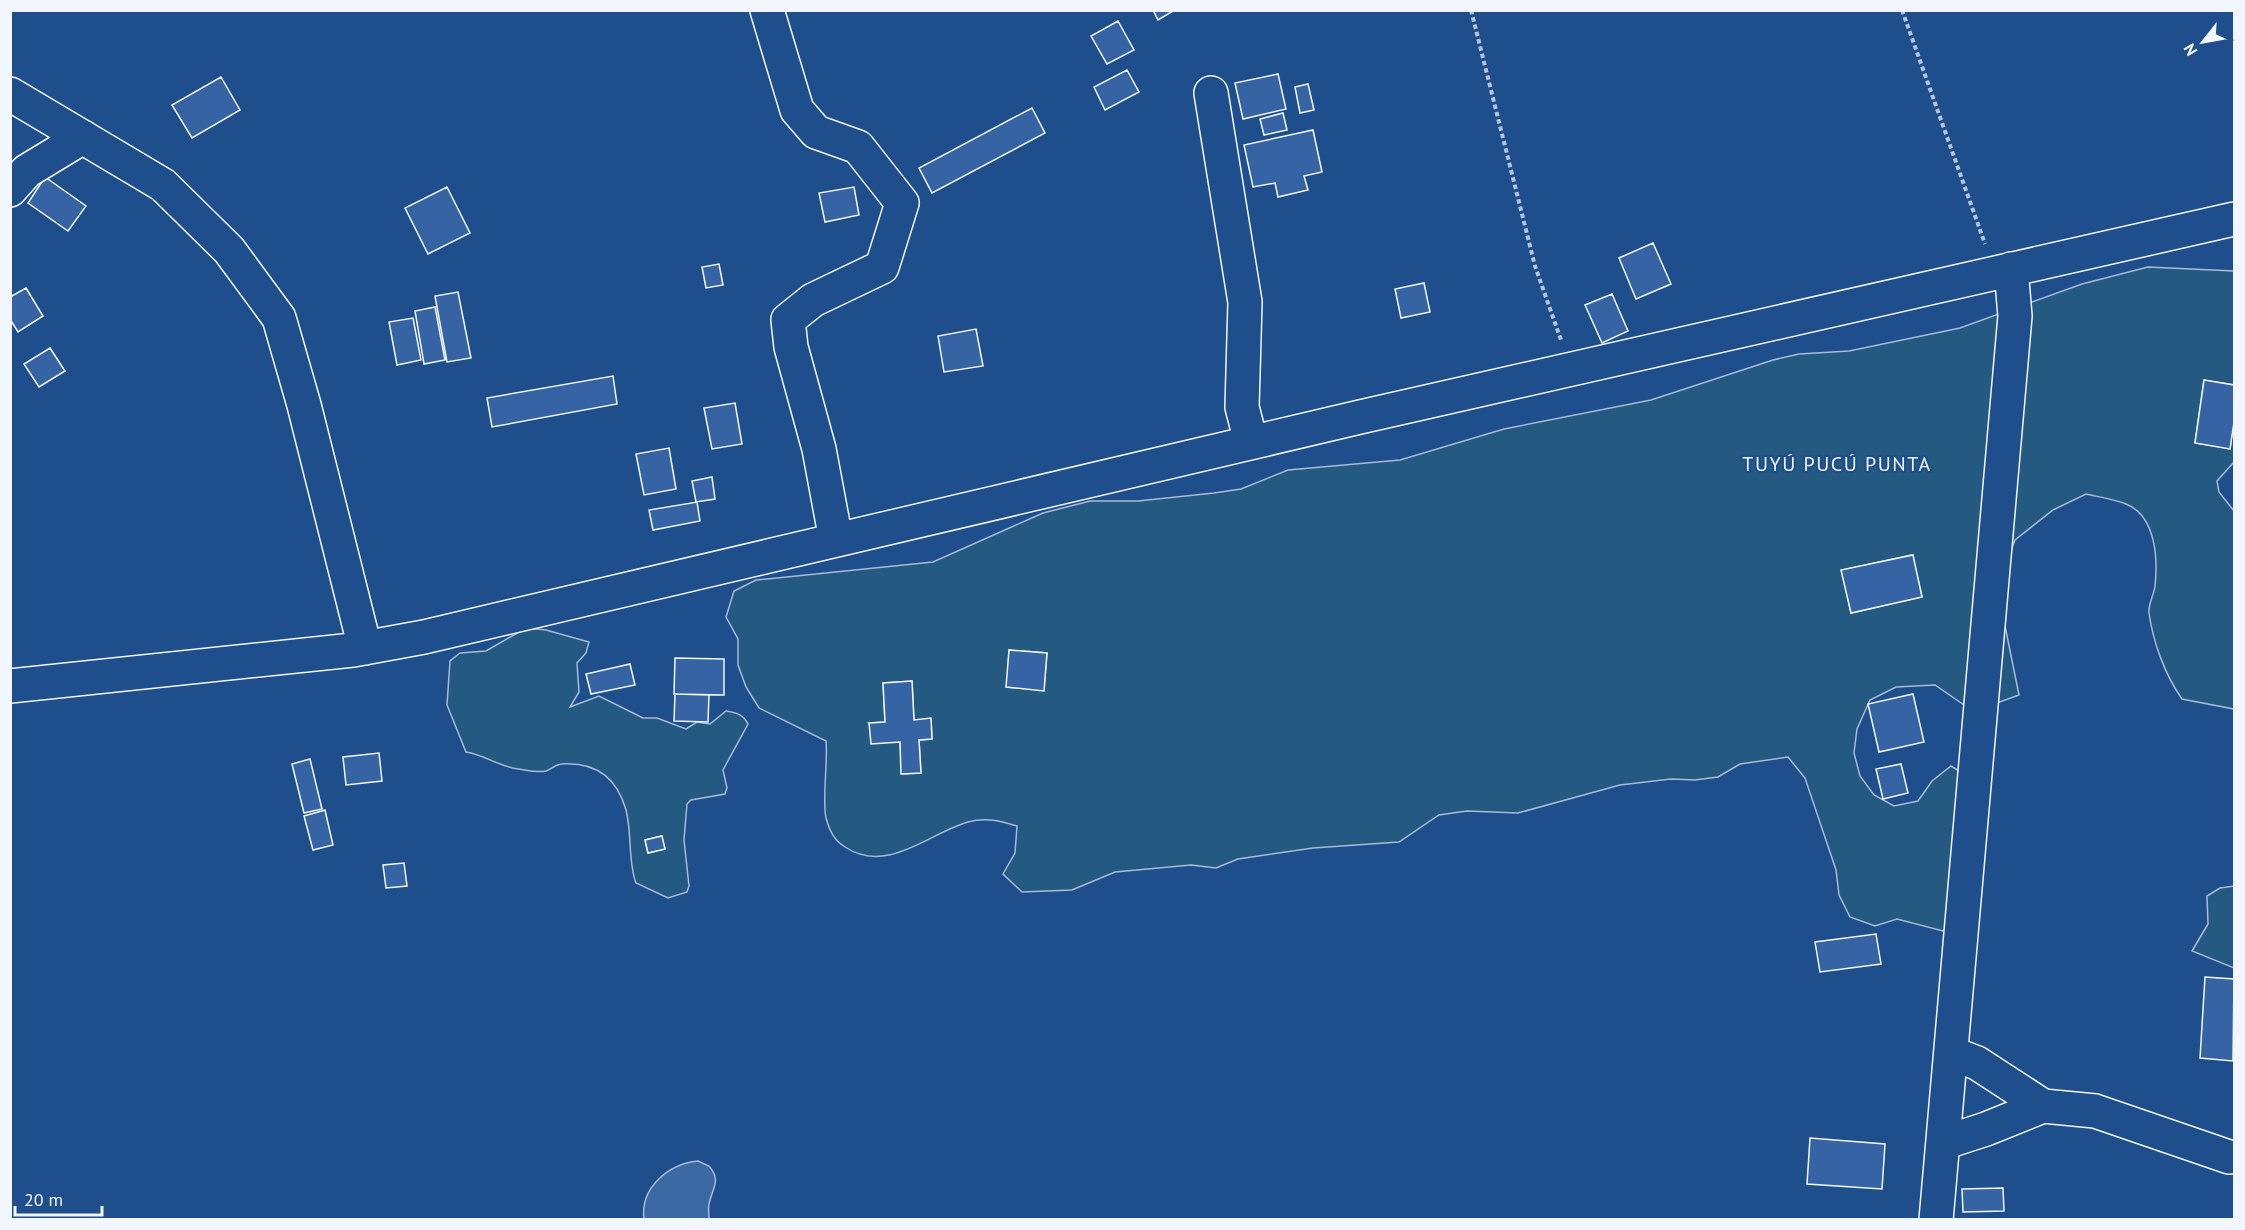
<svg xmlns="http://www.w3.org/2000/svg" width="2245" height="1230" viewBox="0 0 2245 1230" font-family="'PT Sans',sans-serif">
<rect width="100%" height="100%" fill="#1f4e8c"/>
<path fill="#245a82" stroke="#a8bbd7" stroke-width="1.5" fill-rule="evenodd" d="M2148,267l86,4v114l-30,-5 -9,63 35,6 4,-27v40l-17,19 2,11 15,19v198l-52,-10c-17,-24 -29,-57 -33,-86 -1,-9 5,-18 6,-27 3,-27 1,-70 -29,-82 -12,-5 -27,-7 -40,-10l-33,16 -38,30 -14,37 -1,24 19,94 -25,9 -27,3 -32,-22 -39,2 -26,13 -13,29 -3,24 6,23 14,19 20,11 24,-5 14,-20 19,-15 21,13 -11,136 -18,16 -46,-12 -22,7 -25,-9 -11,-22 -3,-25 -31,-92 -17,-21 -48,7 -22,13 -23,3 -24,-1 -51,6 -102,28 -51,-2 -28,4 -40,27 -86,6 -75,11 -22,9 -25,-3 -76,7 -43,18 -50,2 -19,-18 12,-21 2,-27c-16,-5 -31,-9 -49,-4 -39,11 -81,53 -123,25 -11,-7 -15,-15 -19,-29 -4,-17 2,-57 0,-77l-67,-33 -13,-21 -8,-22v-26l-12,-22 8,-26 22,-11 177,-18 110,-49 47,-12h48l76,-8 27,-4 47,-19 112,-10 104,-31 147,-29 122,-40 26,-6 50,-3 111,-23 122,-44zM1912,555l10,42 -71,16 -9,-43zM1009,650l38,3 -3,37 -37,-3zM912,681l2,39 17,-1 1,20 -13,1 2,33 -19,1 -2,-32 -31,-19 16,-1 -2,-39z
M526,628l20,2 43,12 -3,11 -9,10 2,29 -9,15 29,-11 44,22h14l29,11 11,-7 13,2 16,-13c11,2 17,3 22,13l-25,46 4,18 -2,6 -34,6 -4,4 -3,36 5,46 -2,6 -19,6 -32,-15c-8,-20 -4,-50 -10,-73 -9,-32 -30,-48 -64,-46 -6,0 -10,5 -16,7 -8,2 -20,-1 -28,-2 -18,-2 -33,-14 -52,-17l-19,-47 3,-44 10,-8 26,-2zM661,836l4,13 -17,4 -3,-13z
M2234,886v82l-42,-17 16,-27 -1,-28 13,-8z"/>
<path fill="#3b69a3" stroke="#a8bbd7" stroke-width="1.5" d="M698,1161l11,5c13,15 3,22 0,38 -1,4 0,11 0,15h-65c-4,-31 24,-55 54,-58z"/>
<path fill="#3563a3" stroke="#f2f6ff" stroke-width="1.5" d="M1153,10h22l-17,10z
M1118,21l16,29 -27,14 -16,-28z
M1127,70l12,22 -34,18 -11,-23z
M1278,74l8,35 -43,10 -8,-36z
M221,77l19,33 -48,28 -20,-33z
M1308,84l6,26 -14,3 -5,-26z
M1032,108l13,25 -113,60 -13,-25z
M1283,113l4,17 -23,5 -4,-16z
M1313,130l9,42 -18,4 4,14 -30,7 -3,-14 -22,4 -9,-42z
M45,177l41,29 -18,25 -40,-28z
M447,187l23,46 -42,21 -23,-46z
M854,187l5,28 -34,7 -6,-29z
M1653,243l18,41 -35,15 -17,-41z
M719,264l4,21 -17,3 -4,-21z
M1424,283l6,29 -29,6 -6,-29z
M26,288l17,28 -25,16 -8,-13v-22z
M458,292l13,66 -24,4 -12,-66z
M1612,294l16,37 -26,12 -17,-38z
M435,307l10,53 -21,4 -9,-53z
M413,318l8,42 -24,5 -8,-43z
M976,329l7,37 -39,6 -6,-36z
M50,348l15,23 -26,16 -15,-23z
M613,376l4,28 -125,23 -5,-29z
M2204,380l30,5v37l-4,27 -35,-6z
M735,403l7,41 -30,5 -8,-41z
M669,448l7,41 -32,6 -8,-41z
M712,477l3,22 -19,3 -4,-21z
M697,502l3,19 -47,9 -4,-20z
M1913,555l9,42 -71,16 -10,-43z
M1009,650l38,3 -3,38 -38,-4z
M675,658l49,1v36l-50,-1z
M630,664l5,21 -44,9 -5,-20z
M912,681l2,39 17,-2 1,21 -13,1 2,33 -20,1 -1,-32 -29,2 -2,-21 16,-1 -2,-39z
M675,694l34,1 -1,27 -34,-1z
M1913,694l11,48 -45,10 -11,-48z
M379,753l3,28 -36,4 -3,-28z
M310,759l12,50 -18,4 -12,-49z
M1901,764l7,29 -25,6 -7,-30z
M325,810l8,35 -20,5 -9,-34z
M662,836l3,13 -17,4 -3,-13z
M404,863l3,23 -21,2 -3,-23z
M1876,934l5,30 -61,8 -5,-30z
M2205,977l29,2 -1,82 -33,-3z
M1810,1138l75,6 -3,45 -75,-5z
M2003,1188l1,23 -41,1 -1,-23z"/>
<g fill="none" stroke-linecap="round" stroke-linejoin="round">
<g stroke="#f2f6ff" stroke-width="36">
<path id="minor" d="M767,10l30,100 19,22 42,15 44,56 -20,64 -69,33 -25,20 3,27 28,102 17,91
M1211,93l34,209 -3,105 9,35
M10,94l153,91 66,65 50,68 25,87 61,243
M10,190l17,-19 56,-34
M10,686l343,-36 71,-13 936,-220 874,-198
M1951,1053l26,10 66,43
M1943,1143l43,-14 57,-23 52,5 134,46
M1936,1220l79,-904 -4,-47"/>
</g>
<path stroke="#b3c4dc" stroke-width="4" stroke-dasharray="4.5 3" stroke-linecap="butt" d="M1471,10l64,256 26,74
M1902,10l83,234"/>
<use href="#minor" stroke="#1f4e8c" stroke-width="33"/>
</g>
<g text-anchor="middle" stroke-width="4.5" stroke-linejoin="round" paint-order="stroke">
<g font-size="20" letter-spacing="1.5" fill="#f2f6ff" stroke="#1f4e8c">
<text x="1837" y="471">TUYÚ PUCÚ PUNTA</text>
</g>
</g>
<rect width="2245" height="1230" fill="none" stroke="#f2f6ff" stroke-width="24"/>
<g transform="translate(2203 42) rotate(239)" stroke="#1f4e8c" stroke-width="4.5" paint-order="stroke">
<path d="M0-4.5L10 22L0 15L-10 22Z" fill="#f2f6ff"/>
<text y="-9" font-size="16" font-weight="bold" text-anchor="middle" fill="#f2f6ff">N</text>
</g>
<path d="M15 1206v9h87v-9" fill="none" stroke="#f2f6ff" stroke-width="3"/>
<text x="24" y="1206" font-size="18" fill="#f2f6ff" stroke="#1f4e8c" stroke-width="4.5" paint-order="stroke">20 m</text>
</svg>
